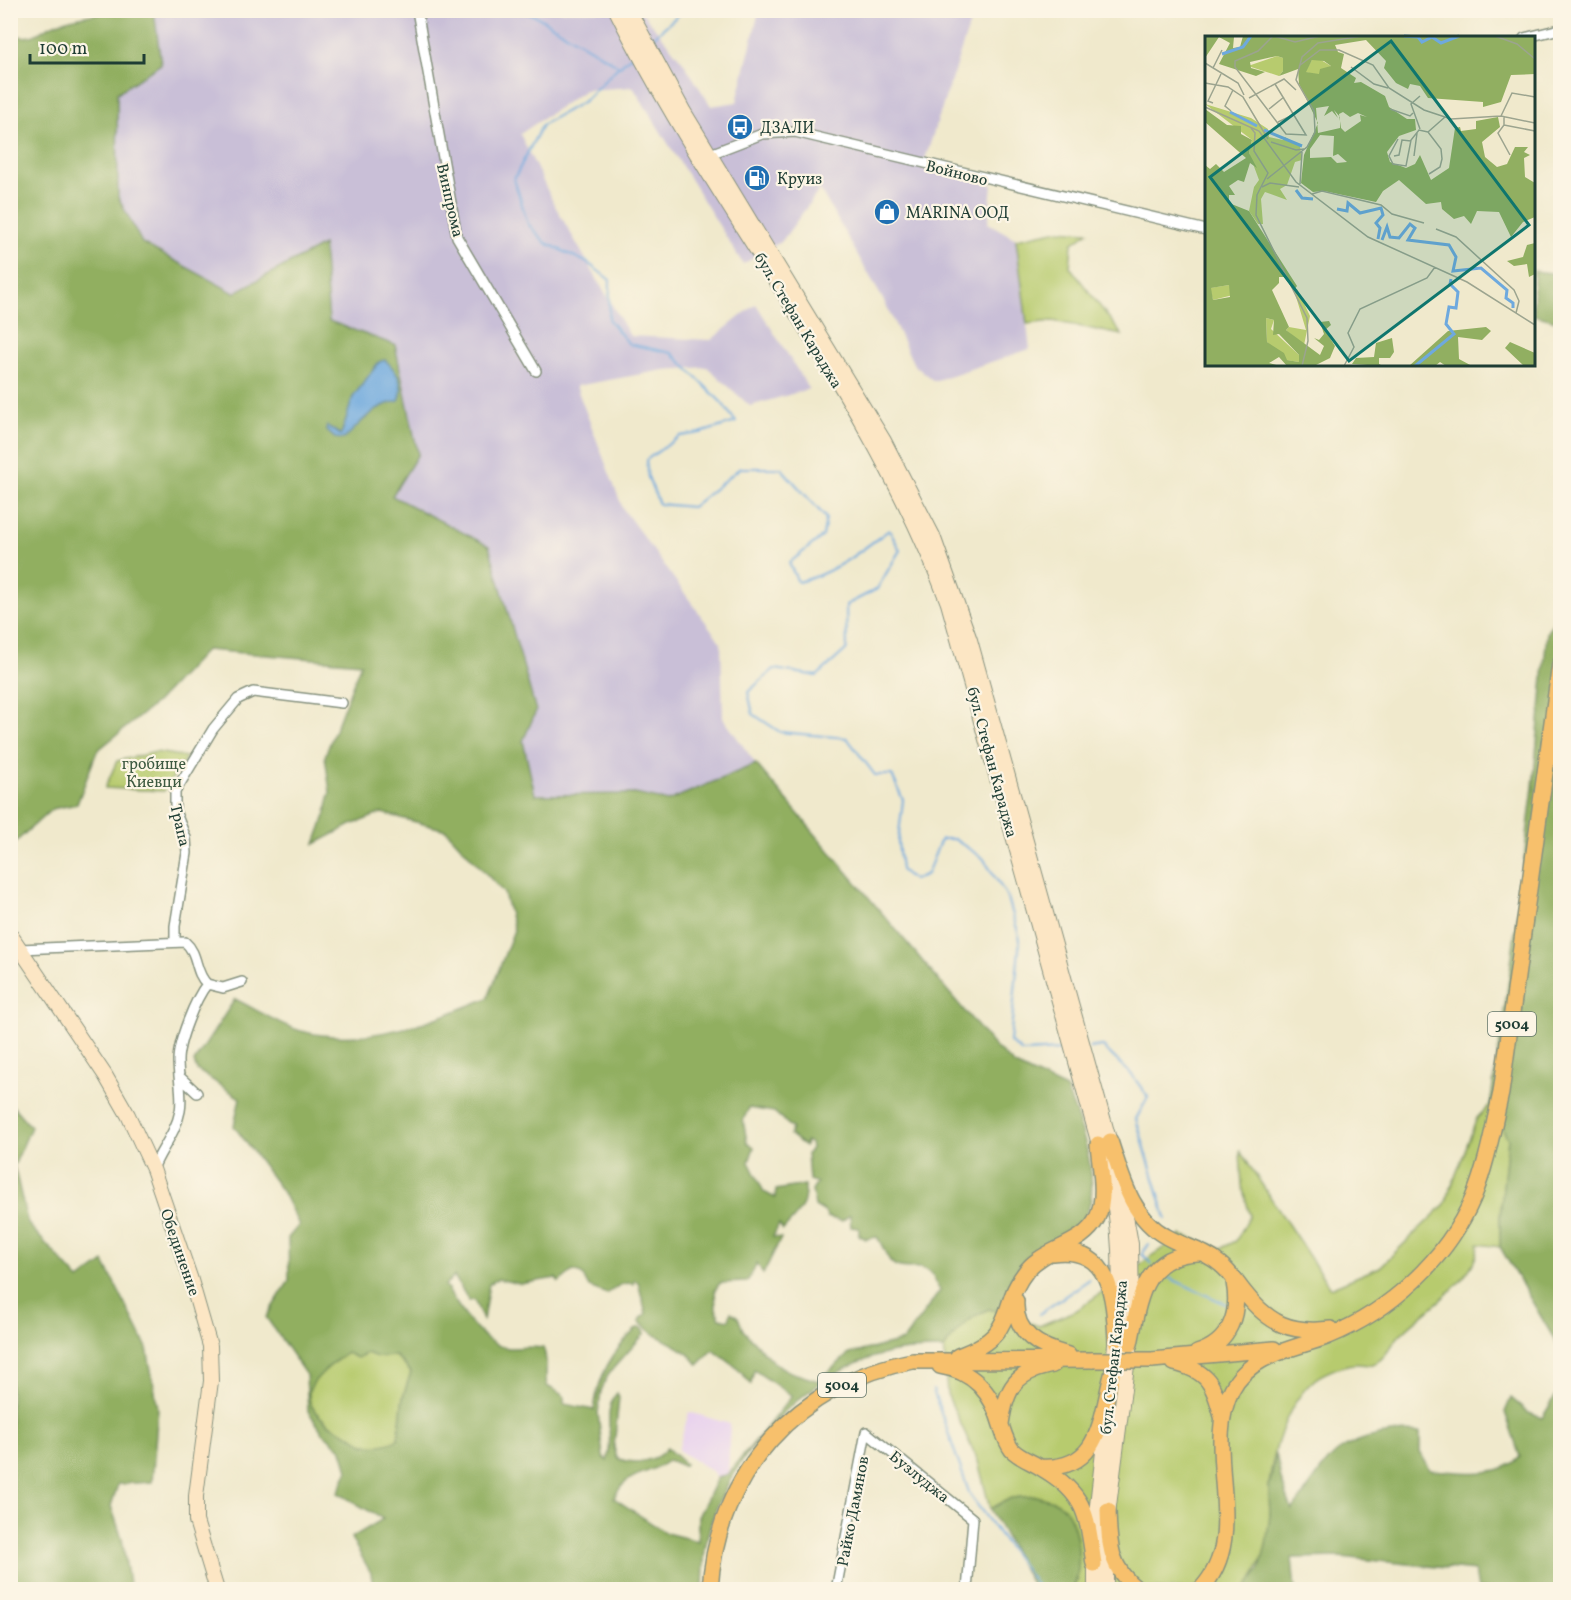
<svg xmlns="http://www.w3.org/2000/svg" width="1571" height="1600" viewBox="0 0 1571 1600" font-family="Vollkorn,serif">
<rect width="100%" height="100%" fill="#fcf5e5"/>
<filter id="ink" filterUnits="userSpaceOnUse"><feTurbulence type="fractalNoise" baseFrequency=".0167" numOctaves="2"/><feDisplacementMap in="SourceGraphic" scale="12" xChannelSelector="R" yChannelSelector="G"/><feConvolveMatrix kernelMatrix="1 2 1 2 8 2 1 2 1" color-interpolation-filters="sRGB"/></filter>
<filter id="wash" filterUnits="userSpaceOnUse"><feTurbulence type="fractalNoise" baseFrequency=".008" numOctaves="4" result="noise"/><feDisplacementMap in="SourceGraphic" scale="24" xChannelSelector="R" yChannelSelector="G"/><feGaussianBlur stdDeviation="1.35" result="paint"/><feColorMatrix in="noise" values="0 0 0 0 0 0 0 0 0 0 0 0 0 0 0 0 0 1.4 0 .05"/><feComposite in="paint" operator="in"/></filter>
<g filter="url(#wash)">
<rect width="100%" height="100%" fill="#f0e9cc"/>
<path fill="#e8d2ee" d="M689,1412l41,12 -2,51 -11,3 -5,-7 -34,-21z"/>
<path fill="#c9bfd7" d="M154,11h487l42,51 28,44 26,-4 22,-91h215l-52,157 70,17 -4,38 28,16 14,110 -96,32 -20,-16 -29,-62 -65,-114 -38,52 -39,23 -110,-177 -48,3 -65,44 35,72 75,130 81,4 45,-36 53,85 -59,17 -43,-39 -43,3 -88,16 47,123 98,134 2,75 33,46 -88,37 -33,-7 -100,2 -12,-55 13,-30 -47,-165 -97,-50 3,-151 -66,-24 -7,-76 -88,48 -92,-51 -24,-45 -1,-104 44,-29z"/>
<path fill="#b7cb6e" stroke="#6b8451" stroke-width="1.5" d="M1059,230l29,2 -16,12 -2,23 52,68 -69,-14 -26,3 -11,-85z
M156,752l31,5 -23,34 -59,-3 12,-27z
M1490,1105l18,34 -8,77v31l-22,-3c0,36 -57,68 -78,91 -9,9 -15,26 -28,29 -6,2 -13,-1 -18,0 -12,1 -34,10 -42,18 -26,24 -40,70 -43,104 -1,9 1,18 1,27 0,29 -8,54 -25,76h-173l6,-9 -41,-84 -26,2 -21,11 -12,-48 -31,-67 -3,-45 12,-18 21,-17 12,-5 50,17 38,-16 104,-75 41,13 14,-7 14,-26 -8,-29 -2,-35 90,137 50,-21 65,-63 32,-86z
M347,1353h20l10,4 18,-1 16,16 -8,25 -5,42c-7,5 -22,8 -31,6 -5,0 -11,-7 -16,-9 -15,-7 -45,-22 -42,-44 2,-12 28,-33 38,-39z"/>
<path fill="#91af61" stroke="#58764a" stroke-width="1.5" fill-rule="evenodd" d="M124,10l30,1 7,53 -44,29 1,104 24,46 92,50 89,-48 6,76 66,24 23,109 -26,42 97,50 47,165 -13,30 12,54 100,-1 33,7 88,-37 239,283 20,18 51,24c15,35 46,116 6,142 -10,7 -22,10 -33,17 -24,16 -32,38 -37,65l-13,-4c-20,8 -33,22 -45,40 -18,0 -37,0 -55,4 -83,18 -167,107 -183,190 -3,15 -2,32 -3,46l-264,1v-4l-9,-2 -14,5h-43l-2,-16 -20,-35 32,-19 -45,-26 10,-23 -6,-20 -19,-17 -15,-22 -2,-36 -40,-58 23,-36 -1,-43 11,-13 -17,-34 -48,-65 6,-28 -43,-28 -3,-8 41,-63c21,10 44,26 66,32 64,17 128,-9 187,-33l26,-68 -10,-37 -58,-63 -64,-17 -31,12 -36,19 11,-31 4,-21 -5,-36 36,-93 -155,-13 -50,53 -59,48 -20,53 -25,5 -41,37v-811c29,7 28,-8 52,-14 19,-6 41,-8 61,-11zM385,360l16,29 -2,11c-32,7 -39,32 -64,38l-9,-8 5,-2 10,7 12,-38 26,-35zM749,1108l25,4 18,16 -2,7 15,11 1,-5 4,2 1,5 -4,6 2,26 8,3 -5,8 3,15 10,6 2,5 15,4 8,-6 1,12 8,1v7l7,4 11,-2c6,8 8,18 14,25 11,12 29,-1 40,12 4,4 6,12 9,17l-37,50 -54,13 -31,27 -28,-9 -16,-9 -31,-33 -5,-13 -7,-5 -2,8 -9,-2 -4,-9 -1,-19 5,-7 27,-1 10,-19 6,11 18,-36 -8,-1 6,-13 4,6c15,-17 23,-20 22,-45l-29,5 -1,8 -11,-6 -15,-30 5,-15 -7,-5 -4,-22zM573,1271l9,3 7,13 18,7c7,-6 16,-13 26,-10l1,-4 4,2 8,31 -7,8c17,21 44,21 59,44l15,-15 23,17 15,17 3,-14 38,26 -64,78 -11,4 -19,39v24l-32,-8 -52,-35c14,-29 34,-21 55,-38l14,6 2,-2 -18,-16c-10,14 -35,17 -50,10l-3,-11 5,-50 -2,-4c-16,18 -2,44 -10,68l-4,-5 -5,-43 3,-22 8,-18 36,-40 -3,-5h-5c-25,24 -39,47 -43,82l-30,-6v-8l-17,-10c-3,-13 2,-25 -4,-38 -11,-2 -21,0 -33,0 -28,-1 -52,-41 -65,-63l9,-9 15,25 5,-1 9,20 6,-36 9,-5 22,5 36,-6 3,4zM347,1353l10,5 10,-5 10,4 19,-1 15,16 -8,25 -5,42c-7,5 -22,8 -31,6 -5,-1 -11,-7 -16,-9 -15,-7 -45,-22 -42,-44 2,-12 28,-33 38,-39z
M1534,271l26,3v48l-26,-7z
M1558,614l2,1v734l-60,-102v-31l8,-77 -18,-34 20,-133 23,-185 14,-155z
M10,1103l21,24 -17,39 14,58 51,56 25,-18 43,86 11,60 -6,74 -34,2 -7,22 11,33 8,50h-119z
M1560,1389v200h-82l-3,-18 -134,-14 -49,1 3,31h-50l15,-20 6,-24 4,-30 -1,-28 7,-34 5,26 11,31c13,-15 32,-49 47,-59 22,-15 54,-21 81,-18v19l10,18c29,1 68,10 90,-13l-15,-45 6,-14 18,15 13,5z
M1037,1496c7,3 17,4 23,8 19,13 24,68 12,85h-38l-44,-80 21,-11z"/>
<path fill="#6ea9de" stroke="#467389" stroke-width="1.5" d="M385,360c11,10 21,25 14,41 -26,4 -37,21 -55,38l-9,-1 -9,-8 1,-4 14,9 12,-38 26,-35z"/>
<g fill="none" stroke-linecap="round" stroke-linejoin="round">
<path stroke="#6ea9de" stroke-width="2" d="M517,10l19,6 83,50 -35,35 -42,24 -28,54 14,45 18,19 42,20 22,17 -1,40 20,24 43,9 50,50 14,19 -36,11 -20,3 -34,24 2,17 11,27 33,3 48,-39h41l45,50 -3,18 -34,27 9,19c36,-8 62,-31 91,-52l11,20 -23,39 -31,16 1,44 -30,27 -43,-7 -26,23 5,22 27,18 67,6 28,37h17l11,25 -5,42 3,28 12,10 14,-6 14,-35h13l29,19 25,40 12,41 -10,103 12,10 42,-2
M651,39l33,-29
M619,67l13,-12
M1089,1048l13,-2 30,29 16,22 -12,22 30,99
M1149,1244l-7,10 10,10
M1108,1267l5,-4
M1163,1275l65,30
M1039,1314l51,-35
M933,1390l37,105 70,95"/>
</g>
</g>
<g filter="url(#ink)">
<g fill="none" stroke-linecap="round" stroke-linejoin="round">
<g stroke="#889380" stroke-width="12">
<path id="street" d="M417,10l40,227 79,134
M1524,38l36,-9
M705,156l57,-22 33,-2 411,98
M175,941v-15l12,-73 -1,-15 -11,-27v-19l38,-63 25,-30 15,-7 89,11
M20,949l165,-7c14,12 9,30 22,42l16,4 19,-6
M179,1076l18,17
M153,1169c7,-19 23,-36 27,-58 3,-15 -2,-34 -2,-50 0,-19 17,-62 29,-77
M836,1590l30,-158 107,87 -6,71"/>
</g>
<g stroke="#889380" stroke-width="16">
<path id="secondary" d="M616,10c101,203 252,380 332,593l164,588c12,61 8,118 0,179
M629,10l55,102 200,329 49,95 37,104 142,510
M10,934l95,141 23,40 25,54 37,108 20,69 1,35 -15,115v25l21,69
M1120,1183l11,61 1,75
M1095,1590v-67l12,-107
M1106,1590v-61l23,-179"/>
</g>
<g stroke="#889380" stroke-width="18">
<path id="primary" d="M1110,1141c12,36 21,77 57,96 18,10 38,14 53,27 10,8 16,18 24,28 25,32 47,42 87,37
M1052,1253c60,-8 62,46 64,88
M1016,1301c-2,33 23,46 52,54
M1130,1344c9,-44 13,-90 69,-91
M1197,1353c33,-10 43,-39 37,-71
M958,1356c62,-22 39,-49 69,-86 19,-23 56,-24 70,-52 10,-21 3,-51 1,-74
M1152,1360l122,-11
M1174,1363c35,8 39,21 48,53
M940,1366c34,5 52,27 61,59 3,9 5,17 11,25 9,9 21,12 31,19 44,26 44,47 51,95
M1001,1424c5,-36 14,-52 52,-59
M1040,1467c60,4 60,-46 72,-92
M1108,1510c1,33 1,58 30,80
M710,1590c6,-117 89,-208 203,-229l180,-1
M1200,1590c53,-54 0,-139 32,-201 18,-35 63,-40 97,-53 61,-25 118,-77 144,-138 14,-34 20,-70 28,-105l59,-429"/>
</g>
<use href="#street" stroke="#fff" stroke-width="9"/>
<use href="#secondary" stroke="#fce6c4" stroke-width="14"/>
<use href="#primary" stroke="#f7c06c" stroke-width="15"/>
<g stroke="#889380" stroke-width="18" stroke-linecap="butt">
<path id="primary-bridge" d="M1093,1360h59"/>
</g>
<use href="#primary-bridge" stroke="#f7c06c" stroke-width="15"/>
</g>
</g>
<defs>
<g id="bus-disc" transform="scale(1.35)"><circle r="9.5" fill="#1f6fb2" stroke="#fcf5e5"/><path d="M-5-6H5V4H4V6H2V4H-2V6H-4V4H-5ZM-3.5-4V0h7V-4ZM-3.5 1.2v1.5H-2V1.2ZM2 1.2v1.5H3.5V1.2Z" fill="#fff"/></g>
<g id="fuel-disc" transform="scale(1.35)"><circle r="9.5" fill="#1f6fb2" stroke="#fcf5e5"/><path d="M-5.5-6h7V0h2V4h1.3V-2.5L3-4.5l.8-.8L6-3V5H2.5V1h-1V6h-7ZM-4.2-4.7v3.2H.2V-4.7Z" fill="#fff"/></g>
<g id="shop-disc" transform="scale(1.35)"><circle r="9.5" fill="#1f6fb2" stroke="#fcf5e5"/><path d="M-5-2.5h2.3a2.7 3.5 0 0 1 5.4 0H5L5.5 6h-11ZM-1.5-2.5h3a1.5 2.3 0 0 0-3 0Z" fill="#fff"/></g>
</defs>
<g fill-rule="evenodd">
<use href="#bus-disc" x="740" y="127"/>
<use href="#fuel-disc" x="757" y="178"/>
<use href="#shop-disc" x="887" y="212"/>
</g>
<g text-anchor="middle" stroke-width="4.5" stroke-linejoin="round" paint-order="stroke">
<g fill="#fcf5e5" stroke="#617469" stroke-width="1.5">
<rect x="1488" y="1012" width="48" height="24" rx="4.5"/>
<rect x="818" y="1373" width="48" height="24" rx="4.5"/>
</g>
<g font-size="15" font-weight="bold" fill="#1f3d34">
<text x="1512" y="1029">5004</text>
<text x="842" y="1390">5004</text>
</g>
<g font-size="16" fill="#1f3d34" stroke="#fcf5e5" text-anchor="start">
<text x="760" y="133">ДЗАЛИ</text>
<text x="777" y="184">Круиз</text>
<text x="906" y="218">MARINA ООД</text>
</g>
<g font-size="16" fill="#1f3d34" stroke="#fcf5e5">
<text transform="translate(957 172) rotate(14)" y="6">Войново</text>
<text transform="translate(451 200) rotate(77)" y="6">Винпрома</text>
<text transform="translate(799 320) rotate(59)" y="6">бул. Стефан Караджа</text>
<text transform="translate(993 762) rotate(75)" y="6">бул. Стефан Караджа</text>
<text transform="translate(181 825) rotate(77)" y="6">Трапа</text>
<text transform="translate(181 1252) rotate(71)" y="6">Обединение</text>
<text transform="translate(1113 1357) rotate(-84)" y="6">бул. Стефан Караджа</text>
<text transform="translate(920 1476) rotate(39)" y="6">Бузлуджа</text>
<text transform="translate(852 1511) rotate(-79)" y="6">Райко Дамянов</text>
</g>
<g font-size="16" fill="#3d5940" stroke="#fcf5e5">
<text x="154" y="769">гробище<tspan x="154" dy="18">Киевци</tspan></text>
</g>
</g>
<g transform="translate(1205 36)">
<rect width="330" height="330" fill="#f0e9cc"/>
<path d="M72,20l6,2v13l-4,5 -31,-10zM107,24h9l10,6 -12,9 -14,-3zM0,68l46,14 17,11 1,8 14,3 2,-3 15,9 2,14 -7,2 -8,23 -7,4 7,11 -22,-8 -4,7 2,25h-5l-9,-13 5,-24 5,-7 -10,-27 3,-13zM24,249l4,10 -20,5 -3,-12zM92,253l13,27 -6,29 -18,-15 3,-3 17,3 -12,-40zM61,282l8,2 -3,9 28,26v7l-13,-2 -19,-18z" fill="#b7cb6e"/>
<path d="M1,0h33l-5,1 -1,11 7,-1 3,-11h292v38l-24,1 -10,27 -18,5v-5l-55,-4 -8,-12 -10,-2 -2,5 -12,-6 -12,-15 2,-7 -20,-21 -31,5 3,7 6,2 -3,14 15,10 -2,5 7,-1 24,14 4,11 18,12h8l1,11 -17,6 -12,16 3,10 16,6 9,-4 5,-9 11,25 18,-12 6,-40 5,-1 1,4 15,-2v-8l22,-4 2,10 -18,15 3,15 12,10 10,-3 8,-17h13l-4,5 6,3 -6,3 1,19 10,6v34l-12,5 -12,15 -12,-25 -22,-1 -6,13 -7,-8 -10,3 -12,-10 -1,-7 -15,2 -27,-24 -16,11 -7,11 -52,-11 -11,1 -12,-9 3,-28 14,-32 -19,-39 -1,-15 -19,7 4,-5v-13l-6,-2 -27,6 1,6 14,4 -9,4 -37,-12 11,-21 -11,-6 -14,21zM107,24l12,1 7,5 -11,3 -1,5 -13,-2zM124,70l-5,10 8,-5 6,7 -4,-8 6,7v11l-22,5 -2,-25zM138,76l7,5 8,-4 9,4 -7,-2 1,6 -16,11 -4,-4 -2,-14zM115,99l14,1 -1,20 5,-2 9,8 -10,1 -6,-6 -21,1v-9zM0,73l22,16 14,1v8l11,6 -3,13 8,15 -7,-5 -6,19 -6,-2 -9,6 6,9h-6v8l20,8 48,75 -3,4 -10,-13h-5v6l-7,7 17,37 -3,3 34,25 4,-9 -10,-8 5,2 5,-6 -4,-12 9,-1 2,4 -6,5 10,16 -5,12 -16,8h-27l-8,-9 -10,6 11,3h-75v-201l5,4 6,-5 8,8 22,-14 -41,-36zM24,249l1,12 -17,3 -2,-12zM61,282l8,2 -1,15 6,-1 20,21v7l-12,-2 -3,-7 -17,-11zM330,207v31l-6,3 -2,-13 -13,2 -7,-5 16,-4 4,-12zM281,291l5,4 -9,9 -24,-3 1,22 13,7h-26l-6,-4 -5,4h-26l39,-35zM187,302l2,14 -4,6h-11v6l4,2 -31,-2 4,-6 18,-1 2,-14zM305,306l25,11v13h-11l-19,-18z" fill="#91af61" fill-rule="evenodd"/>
<path fill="none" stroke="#6ea9de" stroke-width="3" d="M199,0l14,1 4,5 10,-5 9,6 18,-7M17,18l21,-7 8,-11M25,76l27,14M59,94l38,16M91,154l6,8 11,1M132,173l10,2 1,-8 12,10 21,-5 2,7 -7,8 4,5 -2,11M177,204l5,-13 3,10 9,1 11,-14 5,4 -7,12 41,5 7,12 -3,14 28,-3 26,22 -1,8 7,5v5M210,330l39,-32 -8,-10 3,-17 7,1 2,-16 -8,-8 1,-5"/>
<path fill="none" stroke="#9ca48f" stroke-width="1.5" d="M68,0l-15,15 -23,10v6l51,67 20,1 -31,-51M69,0l21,6 25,-6M290,0l22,8 18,15M0,27l33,20 6,12M94,30l21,-16h19l34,15 16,23 35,22 27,9 50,-3 34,7M146,31l23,17 14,4M8,32l9,-18M0,47l23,4 15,10 25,42M44,62l35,-19 12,11M8,67l-5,-2 13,-27M0,71l54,24 37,51 72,55 99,45 68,43M64,73l15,-12M185,73l20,7 3,-3M26,75l-6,-5 8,-16M296,80l11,-23 23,4M299,80v9l-6,8 12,22M73,86l17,-8M299,89l31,6M46,92l4,5 -1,18 14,22 -11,22 -1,20 51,103 1,23 -6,25M215,93l-9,-25 9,-8M223,96l13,17 1,10 -2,8 -11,7M223,96l17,-15M193,103l-9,17 4,8 13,2 5,-26 8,-10 9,2M66,106l25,8 8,-1M189,120l5,-1 3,-15 9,1M209,120l3,-23M62,143l40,-32 8,-15 -1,-21 -18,-31 6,-23 16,-14 44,-7M95,148l2,-32M57,151l8,-4 29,4M107,158l10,-3 59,14 11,9 32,9M231,193l20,8 58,53 5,11 -3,12M139,330l10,-19 -6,-14 12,-24 67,-31 8,-11"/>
<path fill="#0f766e" fill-opacity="0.15" stroke="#0f766e" stroke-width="3" d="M186,5l138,184 -180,136 -139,-184z"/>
<rect width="330" height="330" fill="none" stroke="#1f3d34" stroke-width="3"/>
</g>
<rect width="1571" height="1600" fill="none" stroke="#fcf5e5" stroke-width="36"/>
<path d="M30 54v9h114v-9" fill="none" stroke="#1f3d34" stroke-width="3"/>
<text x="39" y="54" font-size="18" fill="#1f3d34" stroke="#fcf5e5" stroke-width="4.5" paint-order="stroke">100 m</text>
</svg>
